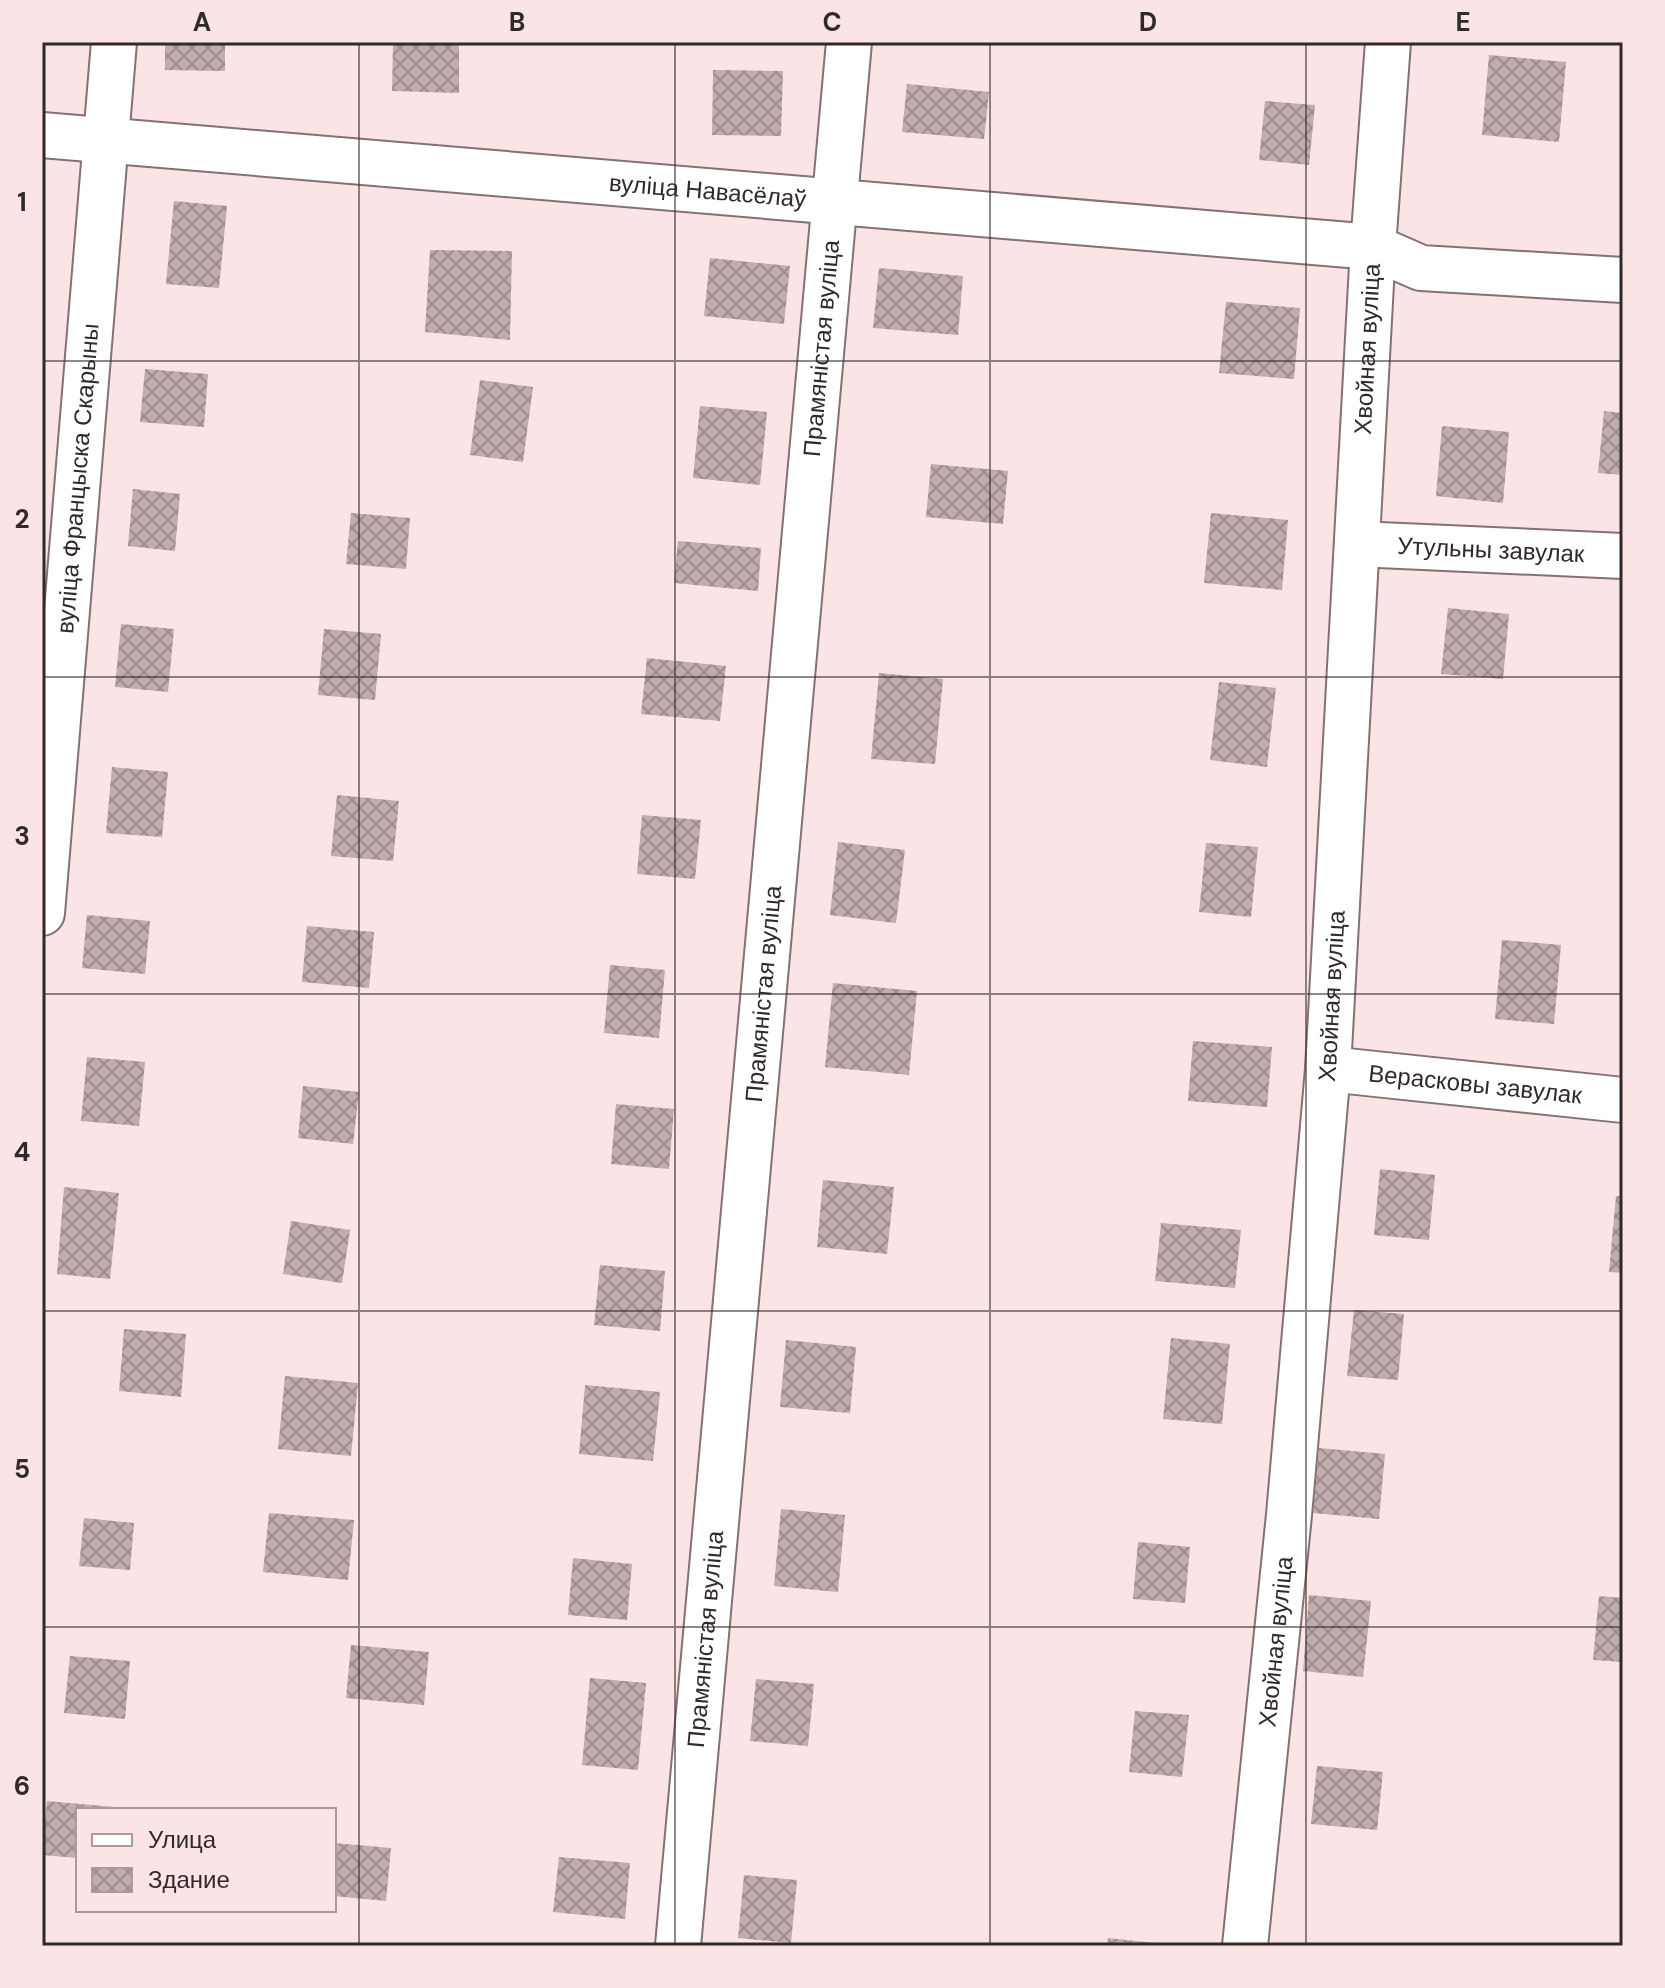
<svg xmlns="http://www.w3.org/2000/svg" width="1665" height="1988" viewBox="0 0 1665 1988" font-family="'DM Sans',sans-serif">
<defs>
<pattern id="building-cross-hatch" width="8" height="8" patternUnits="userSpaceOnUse" patternTransform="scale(2)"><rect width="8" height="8" fill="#c0abad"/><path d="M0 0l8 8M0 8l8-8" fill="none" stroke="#9d8b8d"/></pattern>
</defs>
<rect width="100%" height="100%" fill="#fbe4e6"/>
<path fill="url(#building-cross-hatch)" d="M165,42h60v29l-60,-1z
M393,42h66v51l-67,-2z
M1489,55l77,7 -7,80 -77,-7z
M713,70l70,1 -2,65 -69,-1z
M907,84l82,8 -5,47 -82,-7z
M1265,101l50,4 -6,60 -50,-5z
M174,201l53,5 -8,82 -53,-4z
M430,250l82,1 -2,89 -85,-8z
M710,258l80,8 -6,58 -80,-8z
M879,268l84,8 -5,59 -85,-7z
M1226,302l74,6 -6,71 -75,-6z
M145,369l63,5 -4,53 -64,-5z
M480,380l53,7 -10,75 -53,-7z
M700,406l67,6 -7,73 -67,-7z
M1604,411l19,2v62l-25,-2z
M1442,426l67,6 -6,71 -67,-7z
M931,464l77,7 -5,53 -77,-7z
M133,489l47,5 -5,57 -47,-5z
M351,513l59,5 -4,51 -60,-5z
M1211,513l77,7 -6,70 -78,-7z
M678,541l83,7 -3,43 -84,-8z
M1448,608l61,6 -6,65 -62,-5z
M121,624l53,5 -6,63 -53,-5z
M324,629l57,5 -6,66 -57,-5z
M647,658l79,8 -6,55 -79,-7z
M879,673l64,6 -8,85 -64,-5z
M1219,682l57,6 -9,79 -57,-7z
M112,767l56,5 -6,65 -56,-4z
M337,795l62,6 -6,60 -62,-5z
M642,815l59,5 -6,59 -58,-5z
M838,842l67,8 -9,73 -66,-8z
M1206,843l52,4 -7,70 -52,-5z
M87,915l63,6 -5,53 -63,-6z
M307,926l67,6 -5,56 -67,-6z
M1502,940l59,5 -7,79 -59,-5z
M610,965l55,5 -6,68 -55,-5z
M833,983l84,8 -8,84 -84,-8z
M1193,1041l79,6 -5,60 -79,-6z
M87,1057l58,5 -6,64 -58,-5z
M303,1086l56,6 -6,52 -55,-6z
M616,1104l58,5 -5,60 -58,-5z
M1380,1169l55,6 -6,65 -55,-5z
M823,1180l71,7 -7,67 -70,-7z
M64,1187l55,6 -9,86 -53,-5z
M1616,1196h7v77l-14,-1z
M291,1221l59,9 -8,53 -59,-9z
M1161,1223l80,7 -6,58 -80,-7z
M600,1265l65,6 -5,60 -66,-6z
M1354,1310l50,4 -6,66 -51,-4z
M124,1329l62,5 -5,63 -62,-6z
M1171,1338l59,6 -8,80 -59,-5z
M786,1340l70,7 -6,66 -70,-6z
M285,1376l73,7 -7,73 -73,-7z
M585,1385l75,7 -7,69 -74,-7z
M1319,1448l66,6 -6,65 -66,-6z
M781,1509l64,6 -7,77 -64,-6z
M269,1513l85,7 -6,60 -85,-8z
M84,1518l50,5 -4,47 -51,-4z
M1138,1542l52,5 -5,56 -52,-4z
M573,1558l59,6 -5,56 -59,-5z
M1309,1595l62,6 -8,76 -60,-6z
M1599,1596l24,2v64l-30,-2z
M351,1645l78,7 -5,53 -78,-7z
M70,1656l60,5 -5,58 -61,-6z
M590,1678l56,5 -8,87 -56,-5z
M756,1679l58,5 -6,62 -58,-5z
M1135,1711l54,4 -7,62 -53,-5z
M1317,1766l66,6 -6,58 -66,-6z
M47,1801l67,6v3h-36v48l-36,-3z
M334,1843l57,5 -5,53 -52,-5z
M559,1857l71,6 -5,56 -72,-7z
M744,1875l53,5 -6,63 -53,-5z
M1108,1938l47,5v3h-48z"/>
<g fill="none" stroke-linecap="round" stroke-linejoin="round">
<g stroke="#847173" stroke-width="48">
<g id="minor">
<path id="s1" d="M42,135l1331,112 48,21 202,12"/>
<path id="s2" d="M1357,544l266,12"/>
<path id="s3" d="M42,913l72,-871"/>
<path id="s4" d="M1328,1069l295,31"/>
<path id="s5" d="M678,1946l171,-1904"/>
<path id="s6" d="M1245,1946l44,-431 39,-446 45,-822 15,-205"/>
</g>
</g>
<use href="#minor" stroke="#fff" stroke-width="44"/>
</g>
<path fill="none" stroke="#32292a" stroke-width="2" stroke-opacity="0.55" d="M359,42v1904M675,42v1904M990,42v1904M1306,42v1904M42,361h1581M42,677h1581M42,994h1581M42,1311h1581M42,1627h1581"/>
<g text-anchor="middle" stroke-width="7" stroke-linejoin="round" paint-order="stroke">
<g font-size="24" fill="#32292a" stroke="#fbe4e6">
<text dy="8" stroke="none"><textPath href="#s1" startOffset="668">вуліца Навасёлаў</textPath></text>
<text dy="8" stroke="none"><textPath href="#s6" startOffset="1602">Хвойная вуліца</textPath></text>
<text dy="8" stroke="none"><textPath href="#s5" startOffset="1604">Прамяністая вуліца</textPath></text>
<text dy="8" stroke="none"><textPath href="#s3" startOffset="436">вуліца Францыска Скарыны</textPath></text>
<text dy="8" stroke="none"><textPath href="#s2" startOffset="134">Утульны завулак</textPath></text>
<text dy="8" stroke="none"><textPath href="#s5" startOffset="956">Прамяністая вуліца</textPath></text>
<text dy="8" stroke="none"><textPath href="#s6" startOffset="954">Хвойная вуліца</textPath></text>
<text dy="8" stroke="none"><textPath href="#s4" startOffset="148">Верасковы завулак</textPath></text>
<text dy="8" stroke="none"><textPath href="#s5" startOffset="308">Прамяністая вуліца</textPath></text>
<text dy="8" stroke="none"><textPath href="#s6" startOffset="306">Хвойная вуліца</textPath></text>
</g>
</g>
<rect width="1665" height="1988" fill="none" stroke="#fbe4e6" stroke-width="88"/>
<rect x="76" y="1808" width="260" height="104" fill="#fbe4e6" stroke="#ab999b" stroke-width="2"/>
<rect x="92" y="1834" width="40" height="12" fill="#ffffff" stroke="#ab999b" stroke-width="2"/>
<text x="148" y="1848" font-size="24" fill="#32292a">Улица</text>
<rect x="92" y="1868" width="40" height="24" fill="url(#building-cross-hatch)" stroke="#ab999b" stroke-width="2"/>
<text x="148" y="1888" font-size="24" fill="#32292a">Здание</text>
<rect x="44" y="44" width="1577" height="1900" fill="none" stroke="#32292a" stroke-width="3"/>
<g font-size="26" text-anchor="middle" font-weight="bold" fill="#32292a">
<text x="202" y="31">A</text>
<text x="517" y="31">B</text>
<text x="832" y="31">C</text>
<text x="1148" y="31">D</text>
<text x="1463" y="31">E</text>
<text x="22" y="211">1</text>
<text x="22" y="528">2</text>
<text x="22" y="845">3</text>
<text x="22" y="1161">4</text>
<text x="22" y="1478">5</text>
<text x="22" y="1795">6</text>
</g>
</svg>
